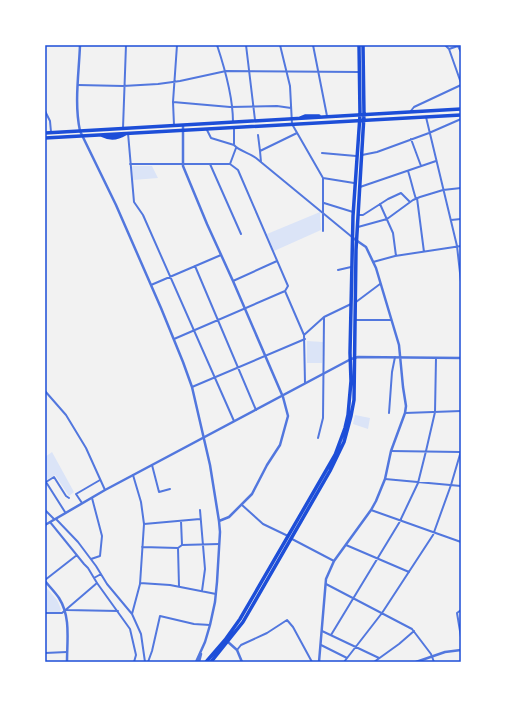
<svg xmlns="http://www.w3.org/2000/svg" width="506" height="707" viewBox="0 0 506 707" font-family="Poppins,sans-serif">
<rect width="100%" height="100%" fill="#f2f2f2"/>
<path fill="#dbe4f7" d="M133,166h19l6,12 -25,2 -1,-13z
M320,212l1,18 -47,21 -7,-17z
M307,341l16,1 -1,21h-15z
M355,415l15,3 -2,11 -15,-5z
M52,452l22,40 -5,4 -14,-21 -10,6v-24z
M45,586l12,14 4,9 -1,3h-15z"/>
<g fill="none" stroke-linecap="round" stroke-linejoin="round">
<path stroke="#5277de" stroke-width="2" d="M217,45c8,24 16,51 16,77
M246,45l9,75
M280,45l10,41 2,38 31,54v53
M313,45l14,71
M445,45l4,4 12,34
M449,49l9,-3 3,6
M78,85l45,1 35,-2 22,-3 46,-10 133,1
M173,102l57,5 47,-1 14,2
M45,111l5,10 1,11
M410,112l4,-5 47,-22
M426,117l31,129 4,36
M174,125l-1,-23 4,-57
M123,128l3,-83
M234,128v16
M207,130l4,8 23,7c5,6 16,8 22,13l96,79
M128,133l6,69 9,13 91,206
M258,135l2,16
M411,139l10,27
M322,153l34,3
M362,155l15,-3 52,-19 32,-14
M261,162l-1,-11 37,-18
M130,164h100l8,6 50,116 -3,5 -111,48
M210,164l31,70
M230,164l6,-16
M408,171c3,9 5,19 8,28
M323,178l31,5
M360,187l76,-26
M417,198l7,54
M324,203l29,9
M380,204l13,29 3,23
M358,215h5l25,-16 13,-6 9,9
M451,220l10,-1
M358,227l29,-8 26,-19 7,-3 23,-7 18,-2
M373,262l22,-6 66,-10
M195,266l61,144
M338,270l13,-3
M233,281l44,-20
M151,285l70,-30
M285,291l19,44 1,48
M356,302l24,-18
M355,320h36
M304,335l20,-18 27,-13
M192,387l113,-48
M45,391l21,24 20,33 19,42
M389,413l3,-41 3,-15
M405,413l56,-2
M318,438l5,-20 1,-101
M391,451l69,1
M152,465l7,27 11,-3
M385,479l76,7
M82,503l-6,-9 24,-14
M242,505l21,19 25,12
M45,510l9,9
M200,510l5,59 -3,22
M371,510l90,32
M65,512l-19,-30 8,-5 12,19 3,2
M56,519l22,23 18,24 11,18 25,30 9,20 4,28
M181,521l1,24
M50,522l34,42 4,4 9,15 33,46 6,26 -2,7
M144,524l56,-5
M292,539l42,22
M346,545l63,27
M142,547l36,1 4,-3 37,-1
M178,548l1,38
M91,559l9,-3 2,-20 -10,-38
M94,578l7,-4
M45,580l32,-25
M140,583l30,2 46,9
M326,584l86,45 19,25 3,8
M66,610l52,1
M461,610l-4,3 4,24
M45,613h17l35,-30
M132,614l8,-30 4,-60 -3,-22 -8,-27
M322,631l57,27
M331,635l68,-112 19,-40 8,-32 9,-39 1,-54
M321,645l26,13
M237,650l4,-5 26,-12 20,-13 6,7 19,35
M45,653l22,-1
M148,662l4,-11 8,-35 34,8 16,1
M344,662l38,-49 51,-78 18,-50 10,-34
M374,662l25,-18 15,-13"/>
<path stroke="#5277de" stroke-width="2.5" d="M80,45c-1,28 -6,58 0,86l36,74 45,103 22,54 9,25 18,78 9,56 1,11 -3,50 -2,20 -5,23 -5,17 -9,20
M183,126v40l24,58 26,57 50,116 5,19 -8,29 -13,20 -15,29 -23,23 -10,4
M45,525l60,-35 246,-131 7,-2 103,1
M45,581c4,5 10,11 14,17 12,19 8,42 8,64
M228,642l9,8 5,12
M199,662l2,-8
M319,662l7,-83 8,-18 37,-51 5,-9 9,-22 6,-28 14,-38 1,-7 -3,-19 -4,-42 -23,-77 -10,-21 -13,-9
M416,662l29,-10 16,-2"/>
<path stroke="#1d4ed8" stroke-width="3.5" d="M300,118l5,-2h14
M45,133l416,-24
M101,135c8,4 16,4 24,-1
M45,138l416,-23
M206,662l19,-22 15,-21 95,-164 10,-27 3,-13 3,-34 -1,-28 3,-137 7,-101 -1,-70
M211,662l32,-40 87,-151 14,-29 7,-26 3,-16 2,-150 8,-135 -1,-70"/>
</g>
<rect width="506" height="707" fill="none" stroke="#ffffff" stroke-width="92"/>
<rect x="46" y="46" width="414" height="615" fill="none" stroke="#1d4ed8" stroke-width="1.5"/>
</svg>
